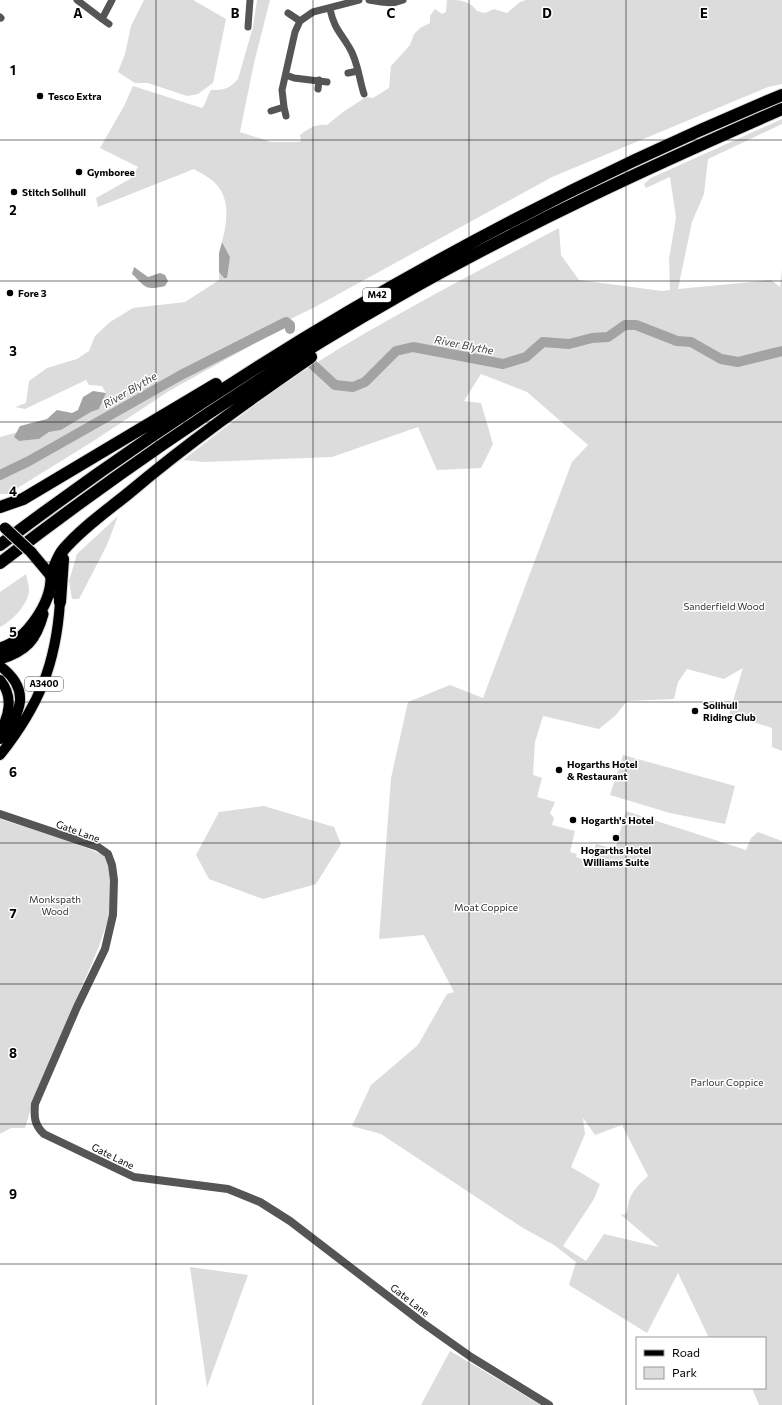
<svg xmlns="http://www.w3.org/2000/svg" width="782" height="1405" viewBox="0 0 782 1405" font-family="Commissioner,sans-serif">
<rect width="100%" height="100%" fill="#fff"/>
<path fill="#dcdcdc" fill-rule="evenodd" d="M144,0h49l33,19 -13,64 -15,11 -11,2 -39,-13h-13l-17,-11 7,-18 6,-28z
M257,0h13l-16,63 -14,69 31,10h27l3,-1 -1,-6c9,-7 16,-11 27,-10l16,-13 23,-15 7,1 16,-10 2,-22 19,-21 4,-11 6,-6 10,-5v-7l5,-7 7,5 4,-2 1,-12c13,0 22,0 30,11l8,2 9,-4 13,4 13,-11 6,-2h256v84l-14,3 -216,90 -237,130 -63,31v7l-83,46 -74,49 -87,54h-8v-57l18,-5 -4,5 5,4 20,-2 10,-7 12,-2 30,-18 8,-3 7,-16 -4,-7 -13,-1 -3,-5 -61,29 -10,-2 11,-4 3,-22 18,-13 30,-9 12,-8 6,-15 15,-14 23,-14 52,-6 34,-22v-8l5,6 6,-21 -8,-15c5,-19 9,-43 -7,-59 -6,-6 -15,-10 -21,-14l-96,38 -2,-9 34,-19 8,-12 -38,-19 24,-42 9,-20 69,22c5,-6 5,-12 9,-18 13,0 18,-1 27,-11l15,-52z
M782,119v5l-74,35 -4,35 -12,28 -14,67 93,-9 9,7 2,-17v481l-10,-4v-19l-43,-14 14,-46 -19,11 -37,-10 -9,13 -4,17 -47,2 -11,14 -17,14 -56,-13 -8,26 -2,33 9,3 -5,19 18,5 -5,11 4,5 -2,7 23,6 -5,21 7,2 -1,3 14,5 6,-18 19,5 11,-38 120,39 5,-12 7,-6 24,9v564h-23l-7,-17h13v-50h-56l-31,-65 -31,60 -78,-48 7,-23 -22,-17 -31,-17 -142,-94 -29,-8 19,-41 47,-40 29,-51 7,-2 -30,-57 -45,4 12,-161 17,-76 42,-17 33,13 89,-236 16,-17 -61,-53 -46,-18 -17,27 17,2 12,41 -12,24 -44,2 -19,-43 -86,30 -128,5 -21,-2c43,-33 84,-66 130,-95 79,-50 164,-93 246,-137l2,27 18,25 83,11 8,-1 -1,-31 7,-41 -6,-41 -24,11 -2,-4 7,-6zM583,1118l12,17 27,-10 26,51c-13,12 -19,18 -21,36l-3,3 -4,-1 39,33 -55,-13 -18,27 -23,-15 31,-47 6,-15 -29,-17 14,-33z
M118,516l-11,29 -28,54h-7l-3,-18 8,-27z
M26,574c1,6 3,11 3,16 0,14 -18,32 -29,37v-35z
M623,755l112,31 -10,38 -55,-11 -60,-18z
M264,806l70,21 7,17 -25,40 -53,15 -54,-20 -13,-24 23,-43z
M0,819l72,23 34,14 5,17 -1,41 -12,35 -63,146 -10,33h-14l-11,6z
M190,1267l58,8 -41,112z
M450,1351l91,54h-120z"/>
<path fill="#a3a3a3" d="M222,242l8,15 -3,21h-3l-5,-6v-19z
M134,267l14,10 12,-4 5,2 3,6 -3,5c-21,5 -19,1 -33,-12z
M93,391l13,2 -7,16 -8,3 -30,18 -12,2 -10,7 -20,2 -5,-4 6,-11 27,-7 10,-9 15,3 6,-3 5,-13z"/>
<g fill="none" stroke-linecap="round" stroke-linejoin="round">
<path stroke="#a3a3a3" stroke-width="10" d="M311,363l24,22 18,2 12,-5 31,-31 17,-4 90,17 23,-7 17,-15 26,2 23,-6 16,-1 17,-12h11l41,16 14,1 30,17 17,3 44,-11
M0,475l29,-14 152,-86 105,-53 4,3v4"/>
<g stroke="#dbdbdb" stroke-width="12">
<path id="primary" d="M0,666c32,24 21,48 0,73
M0,680c14,17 9,35 0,52
M0,755c39,-49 56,-91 60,-153l-2,-6"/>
</g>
<g stroke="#dbdbdb" stroke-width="13">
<path id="trunk" d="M0,648c26,-7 52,-45 51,-72l-20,-24
M0,659c26,-8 36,-19 43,-45"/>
</g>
<g stroke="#dbdbdb" stroke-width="14">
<path id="motorway" d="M0,507l23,-8 193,-115
M0,545c241,-182 503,-334 782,-450
M0,563c126,-97 258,-187 397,-266 124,-71 254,-131 385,-188
M51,576c4,-9 6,-19 13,-27 19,-22 44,-39 66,-57 58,-49 119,-92 181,-135
M60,602l3,-43"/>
</g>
<path stroke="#555" stroke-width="7" d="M77,0l25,19 10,-19
M369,0c13,2 22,5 34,0
M330,9c4,19 10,23 19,38 9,14 10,32 15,47
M288,13l12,8
M0,17l1,1
M102,19l7,5
M248,27l2,-27
M348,73l10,-2
M286,75l8,3 33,4
M318,89l1,-9
M284,107l2,9
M271,111l13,-4 -2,-17 13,-58 5,-11 13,-9 46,-12"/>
<path stroke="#555" stroke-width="8" d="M0,814l98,33 10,7 4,11 2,15 -1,35 -8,34 -28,58 -42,97c-1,12 -1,21 9,30l90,43 94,12 32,13 30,19 133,102 48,34 78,48"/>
<use href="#primary" stroke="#000" stroke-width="10"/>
<use href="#trunk" stroke="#000" stroke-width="11"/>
<use href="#motorway" stroke="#000" stroke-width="12"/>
<g stroke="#dbdbdb" stroke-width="13" stroke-linecap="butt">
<path id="trunk-bridge" d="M5,528l26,24"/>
</g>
<use href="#trunk-bridge" stroke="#000" stroke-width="11"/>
</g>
<path fill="none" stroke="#000" stroke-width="1" stroke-opacity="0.55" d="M156,0v1405M313,0v1405M469,0v1405M626,0v1405M0,140h782M0,281h782M0,422h782M0,562h782M0,702h782M0,843h782M0,984h782M0,1124h782M0,1264h782"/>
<g fill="#000" stroke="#fff" stroke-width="1.5">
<circle cx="40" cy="96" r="4"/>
<circle cx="79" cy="172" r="4"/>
<circle cx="14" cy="192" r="4"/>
<circle cx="10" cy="293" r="4"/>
<circle cx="695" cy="711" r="4"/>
<circle cx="559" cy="770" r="4"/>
<circle cx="573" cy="820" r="4"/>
<circle cx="616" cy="838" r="4"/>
</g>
<g text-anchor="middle" stroke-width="3" stroke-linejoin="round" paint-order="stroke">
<g fill="#fff" stroke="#4c4c4c" stroke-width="1">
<rect x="363" y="288" width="28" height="14" rx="3"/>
<rect x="25" y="677" width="38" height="14" rx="3"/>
</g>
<g font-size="9" font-weight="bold" fill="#000">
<text x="377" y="298">M42</text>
<text x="44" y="687">A3400</text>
</g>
<g font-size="10" font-weight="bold" fill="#000" stroke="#fff" text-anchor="start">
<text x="48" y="100">Tesco Extra</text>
<text x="87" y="176">Gymboree</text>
<text x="22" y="196">Stitch Solihull</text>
<text x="18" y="297">Fore 3</text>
<text x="703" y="709">Solihull<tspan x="703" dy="12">Riding Club</tspan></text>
<text x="567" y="768">Hogarths Hotel<tspan x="567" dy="12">&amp; Restaurant</tspan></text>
<text x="581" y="824">Hogarth's Hotel</text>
<text x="616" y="854" text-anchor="middle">Hogarths Hotel<tspan x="616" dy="12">Williams Suite</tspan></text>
</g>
<g font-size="10" fill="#333" stroke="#fff">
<text x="724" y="610">Sanderfield Wood</text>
<text x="55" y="903">Monkspath<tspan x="55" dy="12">Wood</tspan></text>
<text x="486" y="911">Moat Coppice</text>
<text x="727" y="1086">Parlour Coppice</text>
</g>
<g font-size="10" fill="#000" stroke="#fff">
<text transform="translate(78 831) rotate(20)" y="4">Gate Lane</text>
<text transform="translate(113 1156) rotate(26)" y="4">Gate Lane</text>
<text transform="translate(410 1300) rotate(38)" y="4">Gate Lane</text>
</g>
<g font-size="11" font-style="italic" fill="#444" stroke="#fff">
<text transform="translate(464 345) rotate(11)" y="4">River Blythe</text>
<text transform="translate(130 390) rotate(-30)" y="4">River Blythe</text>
</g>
</g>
<g font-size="13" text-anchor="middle" font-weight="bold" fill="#000" stroke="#fff" stroke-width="3" stroke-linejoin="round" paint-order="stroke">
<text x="78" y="18">A</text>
<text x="235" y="18">B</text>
<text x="391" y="18">C</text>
<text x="547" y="18">D</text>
<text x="704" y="18">E</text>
<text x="13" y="75">1</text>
<text x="13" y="215">2</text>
<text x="13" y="356">3</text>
<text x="13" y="496">4</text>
<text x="13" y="637">5</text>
<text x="13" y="777">6</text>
<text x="13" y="918">7</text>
<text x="13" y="1058">8</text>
<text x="13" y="1199">9</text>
</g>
<rect x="636" y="1337" width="130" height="52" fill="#ffffff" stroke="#999999"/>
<rect x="644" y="1350" width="20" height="6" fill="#000000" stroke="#999999"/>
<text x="672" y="1357" font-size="12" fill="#000000">Road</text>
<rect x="644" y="1367" width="20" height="12" fill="#dcdcdc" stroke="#999999"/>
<text x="672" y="1377" font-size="12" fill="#000000">Park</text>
</svg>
